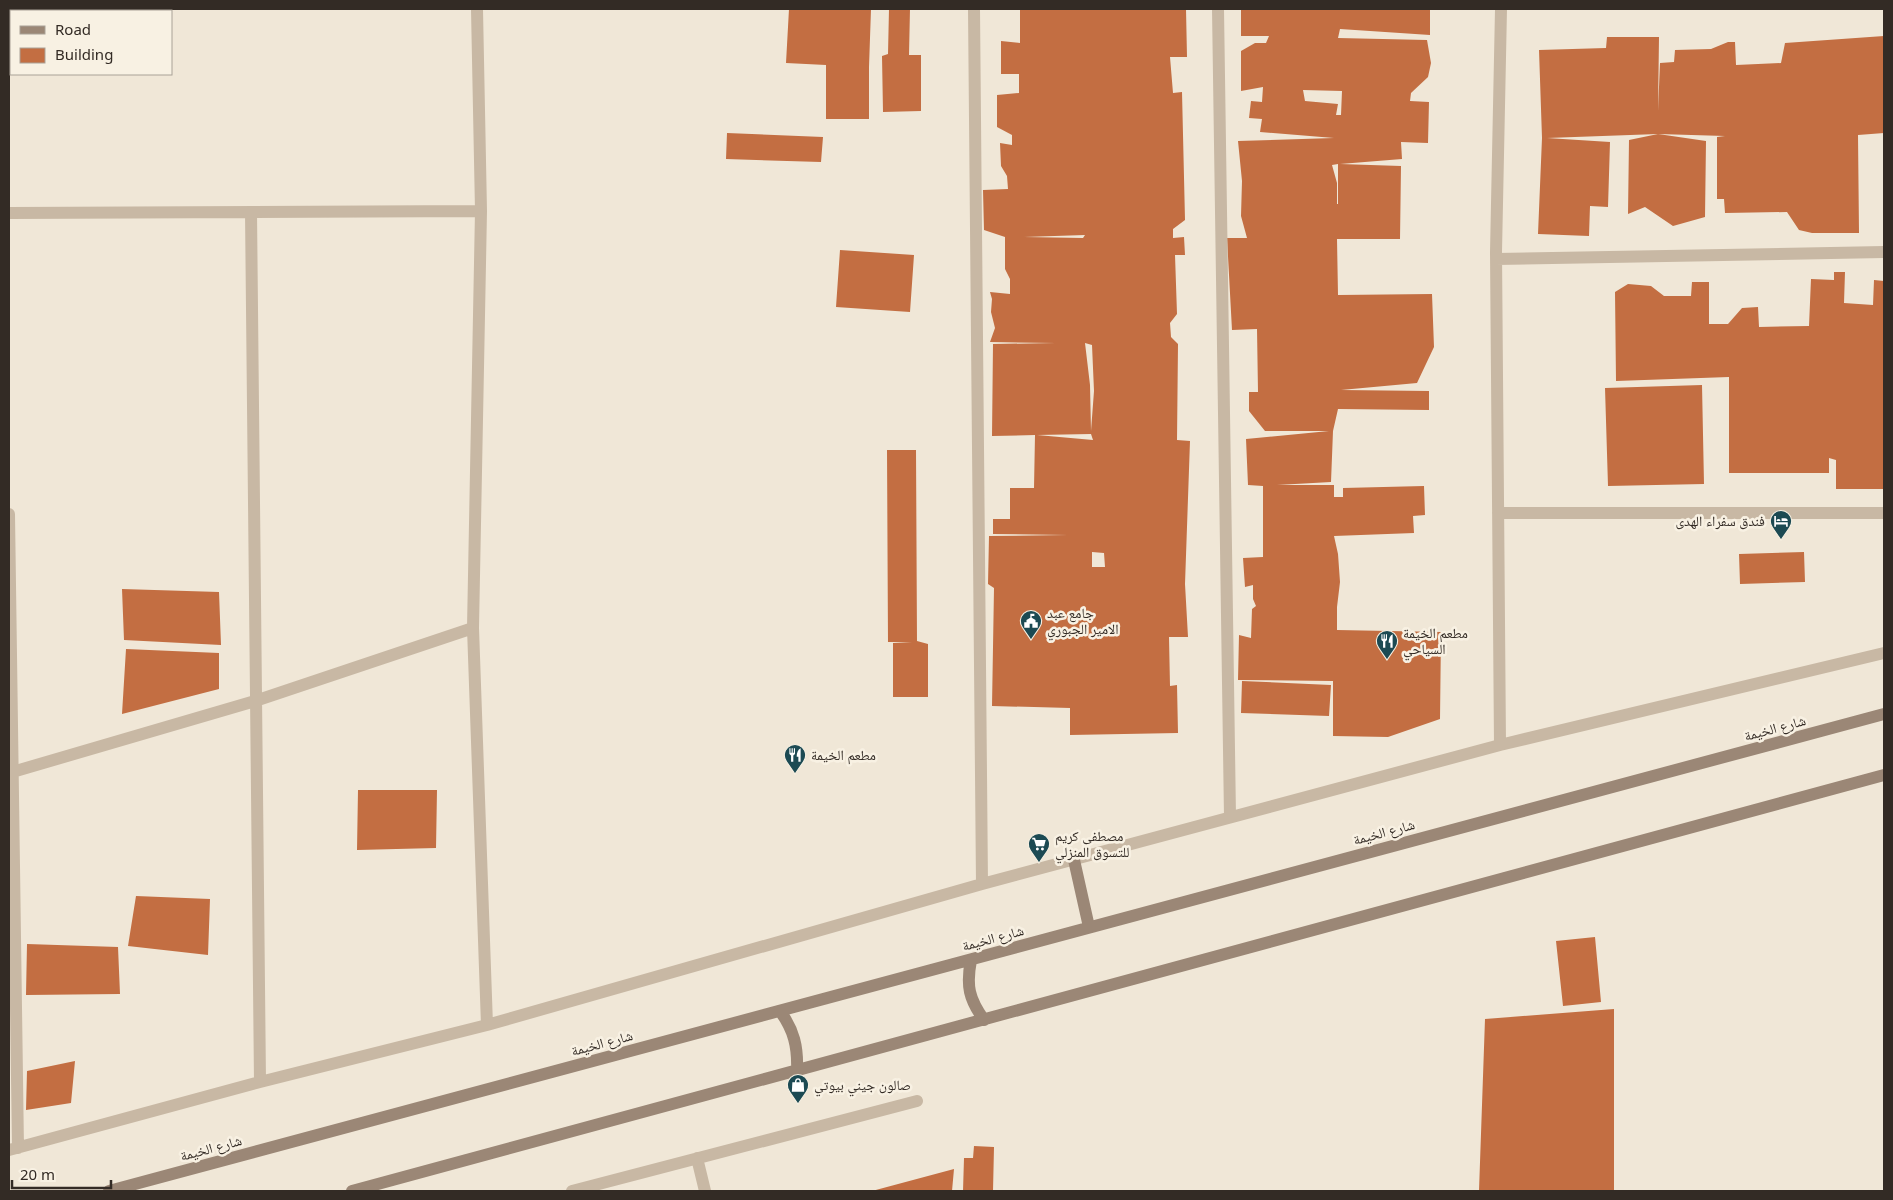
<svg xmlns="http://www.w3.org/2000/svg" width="1893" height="1200" viewBox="0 0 1893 1200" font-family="'Noto Sans','Noto Naskh Arabic',sans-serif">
<rect width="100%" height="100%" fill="#f0e7d7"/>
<path fill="#c36e42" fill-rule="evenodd" d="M789,9h82l-2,58v52h-43v-54l-40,-2z
M889,9h21l-1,46h12v56l-38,1 -1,-56 6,-2z
M1020,9h166l1,48h-17l3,36 9,-1 3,128 -12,9v9l11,-1 1,18h-10l2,59 -7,9 1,14 7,7 -1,96 13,1 -5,143 3,53h-19l1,49 7,-1 1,48 -108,2v-27l-78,-2 2,-118 -6,-4 1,-48 79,-1 -75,-1v-15h17v-31h24l1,-53 -43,1 1,-92 63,-1 -66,-1 5,-14 -4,-16 1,-13 -2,-7 20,2v-15l-5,-10v-32l-21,-7 -1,-40 25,-1 -1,-13 -6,-10 -1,-23 12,2v-10l-15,-8v-32l22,-2v-19h-18v-33l19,2zM1085,235l-2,3 -59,-1zM1085,343l7,2 2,46 -3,40 -1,-46zM1091,434l2,6 -56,-5zM1092,552l12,1 1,14h-13z
M1241,9h189v26l-90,-6 -2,9 89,2 4,23 -3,14 -17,16 -1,8 19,1 -1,41 -27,-1 1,17 -62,5 61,2 -1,73h-63l1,56 94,-1 2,53 -17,36 -76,7 88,1v19l-91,-1 -5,22 -2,51 -54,3h57v12h9v-9l81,-2 1,29 -12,1 1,17 -80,3 4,18 2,28 -3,25v23l104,2 -1,87 -52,18 -55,-1v-55l-95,-1 1,-45 12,3 1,-29 4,-3 -3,-7v-14l-8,2 -2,-29 20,-1v-71l-15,-1 -2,-46 83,-8h-64l-16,-20v-19h9l-1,-63 -25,1 -5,-92h20l-6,-22 1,-35 -4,-40 96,-3 -74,-6 2,-13 -13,-1 2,-17 11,1 1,-15 -22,4v-40l14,-8h11l3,-7h-28zM1303,90l39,1 -1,24h-5l2,-11 -33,-3zM1338,164v40h-1v-21l-5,-18z
M1884,36v97l-26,2 1,98h-47l-13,-3 -12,-18 -62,1 -1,-14h-7v-62l8,-1 -67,-2 -111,4 63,4 -2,65 -18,-1 -1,30 -51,-2 4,-96 -3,-88 67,-2 1,-11h52l-1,74 2,-48 14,-1 1,-12 36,-1 17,-7h7l1,23 45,-2 4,-20z
M727,133l96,4 -2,25 -95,-3z
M1658,134l48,7 -1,76 -32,9 -28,-19 -17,7 1,-74z
M840,250l74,5 -4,57 -74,-5z
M1834,272h11l-1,31 29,2 1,-25 10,1v208h-48v-29l-7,-2v15h-100v-96l-113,4 -1,-89 13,-8 23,2 13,10h27l1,-14h17v42h19l14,-16 16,-1 1,20 50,-1 2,-47 23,1z
M1702,385l2,99 -96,2 -3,-98z
M887,450h29l1,191 11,3v53h-35v-54l19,-1h-24z
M1804,552l1,30 -65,2 -1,-30z
M122,589l97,3 2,53 -97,-5z
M126,649l93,4v36l-97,25z
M1242,681l89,4 -2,31 -88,-3z
M358,790h79l-1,58 -79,2z
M136,896l74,3 -2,56 -80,-9z
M1595,937l6,65 -38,4 -7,-65z
M27,944l91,3 2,47 -94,1z
M1614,1009v182h-135l6,-172z
M75,1061l-4,42 -45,7 1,-39z
M974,1146l20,1 -1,44h-30l1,-33h9z
M954,1169l-2,22h-80z"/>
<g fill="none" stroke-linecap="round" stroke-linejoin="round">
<path stroke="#c8b8a4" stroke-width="12" d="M477,9l4,202 -8,417 14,397
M974,9l8,875
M1218,9l12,808
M251,212l9,870
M9,213l472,-2
M1496,259l388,-7
M1498,513h386
M9,514l9,634
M1500,745l-4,-493 5,-243
M9,773l246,-72 218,-73
M9,1150l251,-68 227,-57 495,-141 518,-139 384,-92
M697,1158l8,33
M572,1191l345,-90"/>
<path stroke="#9b8776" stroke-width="12" d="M1074,860l15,67
M971,960c-5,26 -2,39 13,60
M780,1011c14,19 18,36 17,60
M109,1191l1775,-477
M352,1191l1532,-416"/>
</g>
<defs>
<g id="hotel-pin" transform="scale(1.125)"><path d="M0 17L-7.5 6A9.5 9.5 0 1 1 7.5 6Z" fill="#1c4a53" stroke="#f8f1e3"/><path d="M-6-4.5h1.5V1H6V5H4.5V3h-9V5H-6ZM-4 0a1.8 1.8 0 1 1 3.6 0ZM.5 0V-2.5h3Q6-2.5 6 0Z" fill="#fff"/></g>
<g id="civic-pin" transform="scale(1.125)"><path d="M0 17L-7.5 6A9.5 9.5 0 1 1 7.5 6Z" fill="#1c4a53" stroke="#f8f1e3"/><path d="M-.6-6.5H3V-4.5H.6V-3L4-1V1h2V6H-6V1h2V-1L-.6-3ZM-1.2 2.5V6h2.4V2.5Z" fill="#fff"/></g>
<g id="restaurant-pin" transform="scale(1.125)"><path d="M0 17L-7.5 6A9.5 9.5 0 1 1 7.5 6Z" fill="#1c4a53" stroke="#f8f1e3"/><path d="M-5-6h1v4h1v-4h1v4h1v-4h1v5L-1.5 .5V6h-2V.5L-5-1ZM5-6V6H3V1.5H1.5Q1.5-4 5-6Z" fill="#fff"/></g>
<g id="supermarket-pin" transform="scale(1.125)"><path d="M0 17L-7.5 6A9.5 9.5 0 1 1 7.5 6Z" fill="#1c4a53" stroke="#f8f1e3"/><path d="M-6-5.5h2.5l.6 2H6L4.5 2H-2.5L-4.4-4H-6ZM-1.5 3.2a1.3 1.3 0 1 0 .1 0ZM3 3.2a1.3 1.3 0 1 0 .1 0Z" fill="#fff"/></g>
<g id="shop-pin" transform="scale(1.125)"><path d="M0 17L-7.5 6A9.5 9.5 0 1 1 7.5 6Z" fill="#1c4a53" stroke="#f8f1e3"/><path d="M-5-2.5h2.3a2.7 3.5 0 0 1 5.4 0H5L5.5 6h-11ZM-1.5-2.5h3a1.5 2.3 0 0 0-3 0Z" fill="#fff"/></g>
</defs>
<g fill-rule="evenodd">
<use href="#hotel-pin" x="1781" y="521"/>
<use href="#civic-pin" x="1031" y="621"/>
<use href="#restaurant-pin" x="1387" y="641"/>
<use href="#restaurant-pin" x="795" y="755"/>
<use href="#supermarket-pin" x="1039" y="844"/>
<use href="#shop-pin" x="798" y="1085"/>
</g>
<g text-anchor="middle" stroke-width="5" stroke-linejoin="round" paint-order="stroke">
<g font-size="14" fill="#332b25" stroke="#f8f1e3" text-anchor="start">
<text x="1765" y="526" text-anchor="end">فندق سفراء الهدى</text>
<text x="1047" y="618">جامع عبد<tspan x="1047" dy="16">الامير الجبوري</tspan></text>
<text x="1403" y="638">مطعم الخيمة<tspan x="1403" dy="16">السياحي</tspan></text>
<text x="811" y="760">مطعم الخيمة</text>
<text x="1055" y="841">مصطفى كريم<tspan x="1055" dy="16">للتسوق المنزلي</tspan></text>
<text x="814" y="1090">صالون جيني بيوتي</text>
</g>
<g font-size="14" fill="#332b25" stroke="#f8f1e3">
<text transform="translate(1775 728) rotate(-15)" y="5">شارع الخيمة</text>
<text transform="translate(1384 832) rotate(-15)" y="5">شارع الخيمة</text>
<text transform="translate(993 938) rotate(-15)" y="5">شارع الخيمة</text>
<text transform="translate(602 1043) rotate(-15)" y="5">شارع الخيمة</text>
<text transform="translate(211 1148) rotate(-15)" y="5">شارع الخيمة</text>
</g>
</g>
<rect width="1893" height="1200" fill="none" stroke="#332b25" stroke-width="20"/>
<rect x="10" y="10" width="162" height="65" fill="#f8f1e3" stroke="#a9a297"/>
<rect x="20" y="26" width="25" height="8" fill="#9b8776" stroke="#a9a297"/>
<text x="55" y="35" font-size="15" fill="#332b25">Road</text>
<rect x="20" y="48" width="25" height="15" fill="#c36e42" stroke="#a9a297"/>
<text x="55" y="60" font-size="15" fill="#332b25">Building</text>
<path d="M12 1180v8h99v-8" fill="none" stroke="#332b25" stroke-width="2.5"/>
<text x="20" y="1180" font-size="15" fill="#332b25" stroke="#f8f1e3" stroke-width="4" paint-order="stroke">20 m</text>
</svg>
